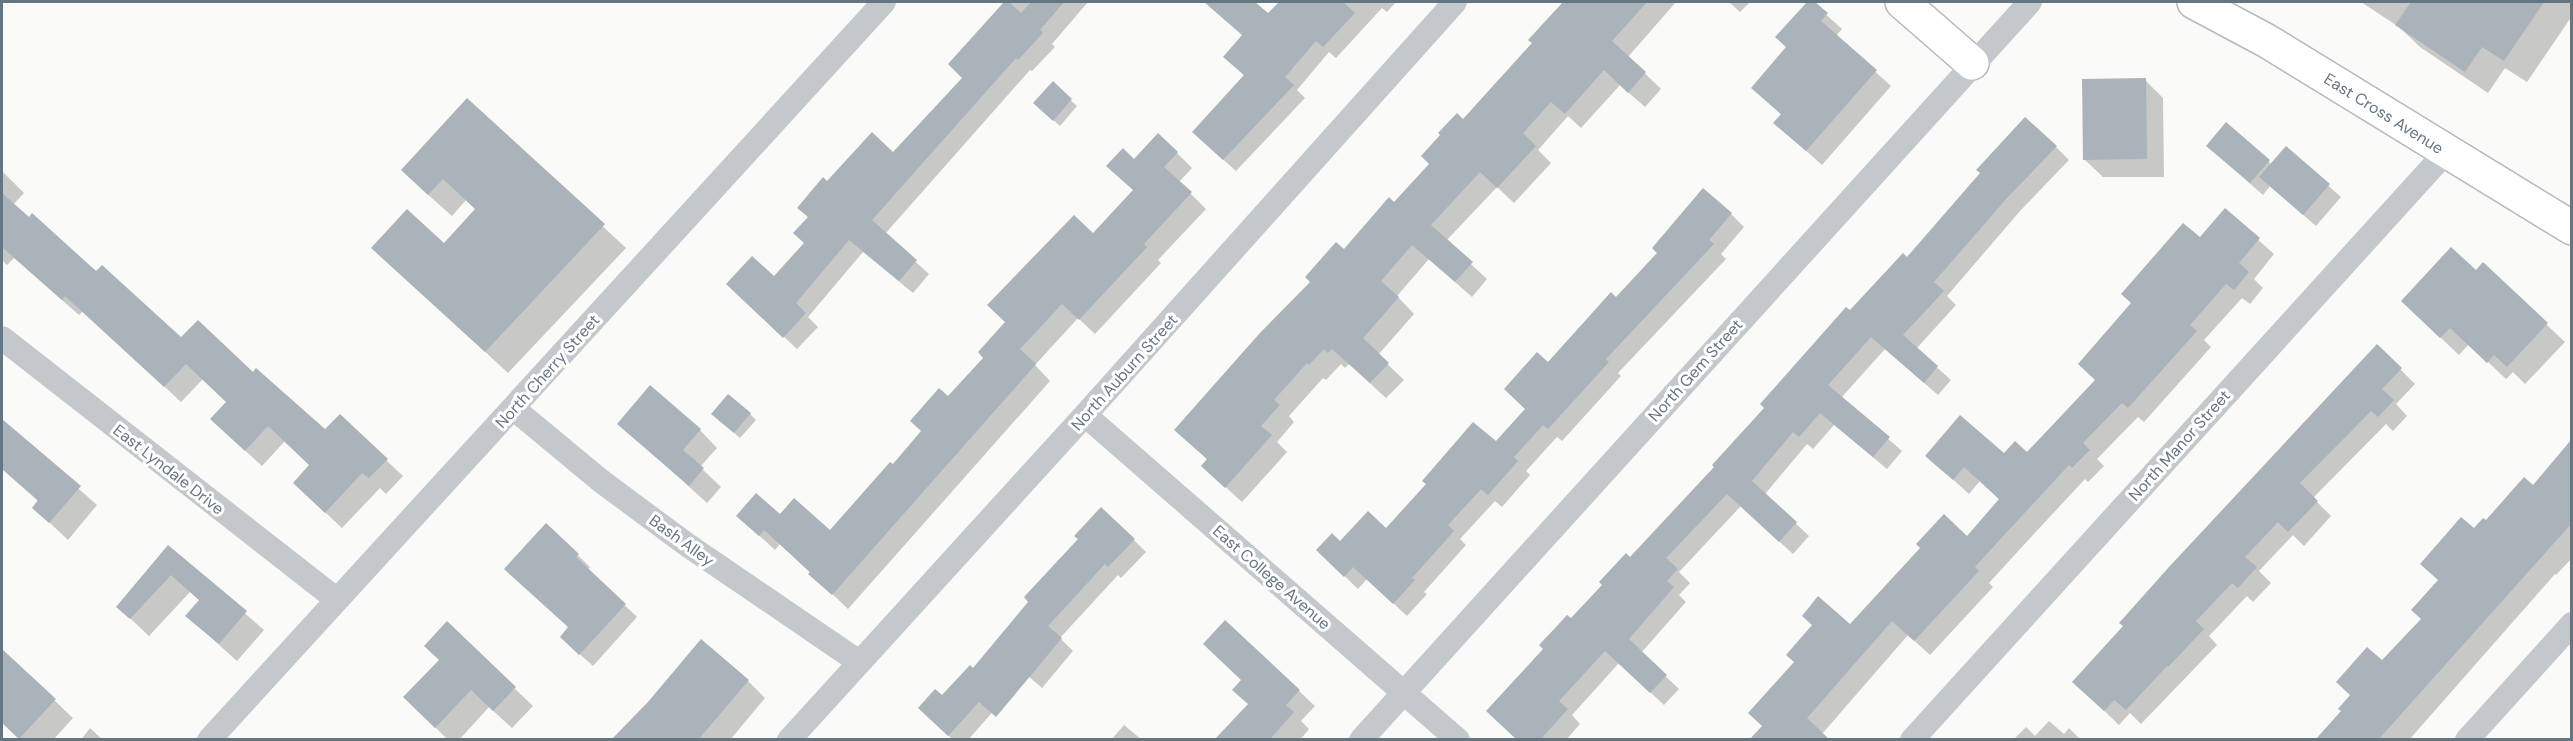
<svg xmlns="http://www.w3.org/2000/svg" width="2573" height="741" viewBox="0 0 2573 741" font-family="'DM Sans',sans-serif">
<rect width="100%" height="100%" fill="#fafaf8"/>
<path fill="#0003" d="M1006,2h82l-36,42 3,3 -23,24 -2,-1 -145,164 44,40 -16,19 -50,-41 -55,65 10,10 -21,22 -56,-52 33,-19 32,-34 3,-26 19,-35 66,-29 70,-76 -14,-14z
M1217,2h36l15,14 13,-14h115l-9,10 -5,-4 -46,50 -7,-6 -32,38 8,8 -69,73 -30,-27 39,-68 -20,-19 19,-21 -32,-29z
M1570,2h106l-48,55 33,32 -16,18 -25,-22 -39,43 -13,-12 -30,34 13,13 -37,40 -17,-16 -51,54 41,38 -15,18 -43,-38 -32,37 17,18 -36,41 26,25 -18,18 -37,-34 -4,4 -4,-4 -15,16 -3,-2 -34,38 5,6 -17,20 10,10 -45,50 -23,-21 -11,-21 -31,-30 167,-179 50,-47 37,-40 32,-43z
M1729,2h21l-10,10z
M1809,2h3l30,27 -6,7 55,50 -69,79 -47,-42 7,-8 -29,-27 34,-41 -10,-10z
M2361,2h211v14l-45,66 -22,-14 -17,25 -68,-46 -21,-20z
M2145,80l18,18 1,79h-61l-18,-17z
M1053,84l24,22 -17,20 -19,-17z
M467,100l159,148 -118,125 -135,-125 71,-3 33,-35 -11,-10 -14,16 -27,-24z
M2056,147l13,13 -49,51 -73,85 9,9 -40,44 35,31 -13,15 -53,-46 -44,49 61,53 -15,18 -53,-44 -21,24 -6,-5 -42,50 44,42 -16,18 -52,-48 -62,66 11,11 -11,12 7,7 -45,51 38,36 -15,16 -45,-42 -47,52 8,9 -14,16h-48l53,-119 145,-154 134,-154 57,-54z
M2286,148l55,49 -25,29 -46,-40 -7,9 -42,-37 47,3 4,4z
M1177,153l15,15 -13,14 27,27 -48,51 3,3 -66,71 -17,-16 -43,47 15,16 -202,228 -68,-65 -5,6 -37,-34h42l50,16 63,-66 55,-68 186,-207v-30z
M2,171l22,22 -11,12 169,134 71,35 72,58 61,28 17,16 -17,18 -6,-6 -38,40 -31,-29v-33l-26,-25 -23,25 -34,-31 -1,-33 -24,-23 -22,23 -98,-91 -4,4 -65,-57 -7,7 -5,-5z
M2225,210l49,44 -20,25 9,9 -13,16 -8,-6 -38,42 7,7 -67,75 -6,-5 -41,42 7,7 -16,16 -3,-3 -65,70 -31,34 4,4 -63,68 -22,-20 -86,99 -65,6 93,-114 117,-88 33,-38 -20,-19 -11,13 -42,-38 100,-2 69,-73 104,-142z
M1731,214l13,13 -23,27 5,5 -108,114 3,3 -59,65 -5,-4 -31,34 4,4 -28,32 -7,-6 -35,38 6,6 -42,47 3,2 -20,22 -40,-37 -9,10 -27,-26 9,-20 46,-13 110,-86 31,-34 21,-46 68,-65z
M2483,265l82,77 -40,42 -12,-12 -7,7 -37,-35 -10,11 -38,-36z
M2377,346l38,38 -19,20 11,12 -14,15 -7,-7 -73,74 18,18 -27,30 -11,-11 -34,36 12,12 -18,19 -6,-6 -38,40 8,9 -76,79 -11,-11 -11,12 -30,-29z
M750,414l6,6 -16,18 -21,-18z
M2,421l95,84 -29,35 -34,-32 5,-6 -37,-33z
M619,423l81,7 17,18 -17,19 21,20 -14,16z
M2572,443v115l-16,17 -1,-1 -146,166h-92l106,-120 16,-39 35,-51 59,-43z
M1102,509l44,43 -25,26 -3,-3 -58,63 13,13 -31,37 -36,-31 74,-118z
M546,525l44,42 -2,3 49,47 -44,49 -19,-17z
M169,547l95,83 -27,31 -50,-45 13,-15 -10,-9 -41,44 -31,-29z
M447,624l86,82 -21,22 -23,-21 -30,33h-11l-43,-43 36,-37z
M2,651l71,67 -20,22h-33l-18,-18z
M962,675l35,32 -29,33h-15l-21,-20 10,-23z
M748,681l17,17 -35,42h-117z
M1299,691l16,15 -14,15 8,8 -9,11h-84z
M2049,721l15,13 5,-6 12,12h-68l13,-13 9,9z
M1124,725l18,15h-31z
M90,728l13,12h-22z"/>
<path fill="#aab3b9" d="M1004,2h5l12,11 10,-11h33l-24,28 3,3 -25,27 -2,-2 -144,162 45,40 -18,21 -50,-41 -53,63 10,10 -23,25 -57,-54 26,-28 22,20 30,-33 -11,-10 15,-16 -11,-9 26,-31 4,4 45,-49 21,20 69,-74 -14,-14z
M1204,2h51l13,11 11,-11h64l12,11 -32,34 -7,-6 -31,36 9,8 -71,75 -31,-28 52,-57 -21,-18 19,-22z
M1563,2h84l-35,39 34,31 -18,21 -24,-23 -39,44 -14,-12 -28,31 13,13 -39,42 -17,-16 -49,53 42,37 -18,20 -43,-37 -31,36 18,16 -36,41 26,25 -19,20 -38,-34 -4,4 -4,-4 -15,16 -2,-2 -33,37 6,5 -19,21 11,9 -47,53 -24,-22 6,-7 -33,-29 85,-96 51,-52 -5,-5 31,-35 8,7 45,-52 5,5 35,-38 -8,-8 19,-21 -2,-2 19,-20 6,6 69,-76 -4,-3z
M1807,2h8l13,11 -7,8 56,49 -71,81 -33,-28 8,-9 -30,-26 35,-41 -11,-10z
M2411,2h133l-40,59 -22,-14 -17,25 -70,-47z
M2146,78l1,81 -64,1 -1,-81z
M1053,81l19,18 -19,22 -20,-18z
M467,98l138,126 -120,128 -114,-104 36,-39 37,34 31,-34 -32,-30 -15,16 -27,-25z
M2025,117l32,29 -50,52 -73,84 10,9 -41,44 35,31 -14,17 -53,-46 -43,48 62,52 -17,20 -53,-44 -21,24 -6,-5 -41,49 45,41 -18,20 -52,-48 -61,64 12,11 -11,12 7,6 -45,52 38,36 -17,18 -45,-42 -46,50 9,8 -28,31h-23l-31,-29 57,-62 -4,-4 18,-19 10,-11 4,3 31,-33 -3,-3 27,-29 4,4 84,-90 -2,-2 52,-57 -4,-4 86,-97 4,3 53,-57 4,4 73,-84 -4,-3z
M2226,122l44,38 -20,23 -44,-37z
M1158,133l20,19 -14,15 28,25 -48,52 3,3 -68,73 -17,-16 -42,45 16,15 -204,231 -24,-21 2,-2 -46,-42 -5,6 -23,-20 20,-23 24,21 14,-16 36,32 60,-68 3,2 28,-33 -11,-10 29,-33 9,8 35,-38 -5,-6 27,-30 -18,-17 87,-90 19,18 40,-43 -27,-24 17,-18 11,11z
M2286,146l44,38 -27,31 -44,-38z
M1703,188l29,25 -23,27 5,4 -108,115 3,3 -61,67 -5,-4 -29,32 4,4 -30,34 -7,-6 -33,36 6,6 -42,47 3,2 -22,24 -40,-37 -9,10 -28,-27 16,-17 8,8 28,-30 18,17 40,-44 -4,-3 51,-59 23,19 29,-32 -21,-20 33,-37 11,10 63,-70 5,5 41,-44 -5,-5z
M2,193l27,24 3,-4 64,58 6,-6 79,72 17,-17 55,52 3,-4 69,61 15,-15 48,45 -19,19 -7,-5 -37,40 -32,-30 16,-18 -41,-39 -23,25 -35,-32 16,-17 -40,-38 -22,23 -99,-91 -3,4 -60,-53z
M2225,208l35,30 -21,25 10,9 -15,18 -8,-6 -36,41 7,6 -69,77 -6,-5 -39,40 7,7 -18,18 -3,-3 -64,69 -30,33 4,4 -65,70 -22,-20 -85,97 23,22h-81l13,-14 -14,-13 46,-51 -8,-7 26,-30 -10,-9 16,-20 32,28 70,-76 -4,-4 28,-30 23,22 32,-37 -35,-32 -11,13 -28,-24 35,-41 44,38 11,-12 12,11 68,-72 -17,-16 53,-61 -10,-9 62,-71 17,14z
M2451,247l25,23 7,-8 65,61 -41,44 -13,-12 -7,8 -37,-35 -10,10 -39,-37z
M2377,344l25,24 -20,21 12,11 -16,17 -7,-6 -71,72 18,18 -30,31 -10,-10 -33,35 12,10 -19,21 -6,-5 -36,38 8,8 -36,38 -1,-1 -41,44 -12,-10 -10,11 -32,-29 51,-56 -4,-3 50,-56z
M650,385l51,44 -18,21 21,18 -15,18 -72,-62z
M728,394l23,19 -17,20 -23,-19z
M2,419l79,67 -32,37 -17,-15 6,-8 -36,-31z
M2571,440v84l-193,216h-63l26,-29 -3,-2 12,-14 -14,-13 31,-35 15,13 39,-41 -10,-9 27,-30 -18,-16 41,-47 13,11 9,-10 3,2 38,-43 9,8z
M1101,507l34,32 -27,28 -3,-3 -57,62 14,12 -66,79 -17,-15 -31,34 -30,-28 17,-19 7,6 28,-30 3,3 55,-66 -4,-5 54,-58 -4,-3z
M546,523l33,31 -3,3 50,47 -47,51 -19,-18 8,-10 -64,-58z
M168,545l79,66 -28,33 -34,-28 14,-16 -28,-25 -41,44 -14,-12z
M1225,620l75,70 -14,15 8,7 -25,28h-55l34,-36 -16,-14 9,-10 -38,-36z
M447,621l69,66 -23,24 -22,-21 -36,38 -32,-31 36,-37 -15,-14z
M701,639l48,41 -51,60h-87l37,-38z
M2,649l54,50 -37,40 -17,-16z"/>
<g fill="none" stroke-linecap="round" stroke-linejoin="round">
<g stroke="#b3babf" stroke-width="36">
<path id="secondary" d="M1902,2l70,61
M2194,2l73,39 305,187"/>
</g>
<path stroke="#c3c8cc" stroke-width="24" d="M2,338l334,261
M513,408l88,73 85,63 173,118
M1085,415l373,325
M209,740l675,-738
M789,740l296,-325 370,-413
M1361,740l669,-738
M1912,740l535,-589
M2467,740l105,-116"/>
<use href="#secondary" stroke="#fff" stroke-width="33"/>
</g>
<g text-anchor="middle" stroke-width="6" stroke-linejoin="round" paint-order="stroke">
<g font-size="16" fill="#657683" stroke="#fff">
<text transform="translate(2384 113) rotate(32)" y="6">East Cross Avenue</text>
<text transform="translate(1695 370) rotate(-48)" y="6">North Gem Street</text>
<text transform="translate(547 371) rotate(-48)" y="6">North Cherry Street</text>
<text transform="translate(1124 372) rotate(-48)" y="6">North Auburn Street</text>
<text transform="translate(2179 445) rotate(-48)" y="6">North Manor Street</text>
<text transform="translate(169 469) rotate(38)" y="6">East Lyndale Drive</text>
<text transform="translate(682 540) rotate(36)" y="6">Bash Alley</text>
<text transform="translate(1272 577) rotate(41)" y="6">East College Avenue</text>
</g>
</g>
<rect width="2573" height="741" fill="none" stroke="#657683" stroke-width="6"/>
</svg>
